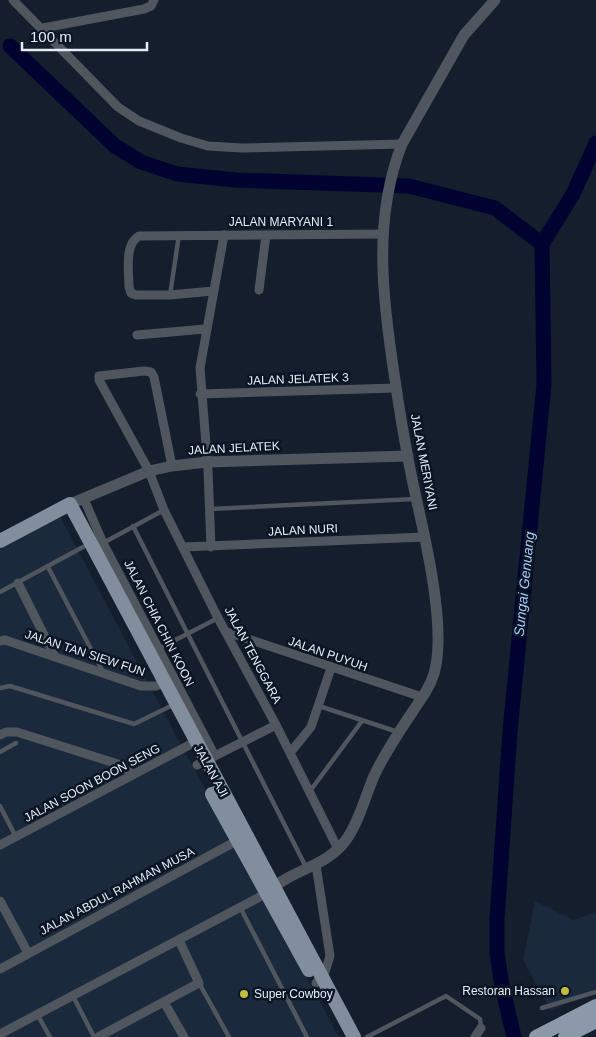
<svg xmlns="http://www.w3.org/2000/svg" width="596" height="1037" viewBox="0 0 596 1037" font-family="Arial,sans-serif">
<rect width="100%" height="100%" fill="#141e2d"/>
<path fill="#1b293d" d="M60,516l97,184 182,337h-339v-489z
M535,901l38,19 23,-8v77l-45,22 -28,-51z"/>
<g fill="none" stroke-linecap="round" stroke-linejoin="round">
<path stroke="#00022f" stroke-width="15" d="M10,46l105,100 26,16 36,12 59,6 173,6 86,22 47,36
M514,1037l-12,-51 -5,-33v-34l13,-188 34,-347 -2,-140 31,-50 23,-51"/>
<path stroke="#50565e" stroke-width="4.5" d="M170,295l9,-60
M210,509l205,-10
M133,526l174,343
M103,543l61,-33
M48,567l55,105
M0,592l83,-45
M158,649l60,-31
M0,688l10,-2 124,38 41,-20
M319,706l79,26
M0,752l16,-9
M310,791l52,-70
M0,806l16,31
M241,909l66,128
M199,983l30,54
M73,996l21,41
M542,1008l54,-16
M37,1014l13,23
M367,1037l79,-41 34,23 1,9"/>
<path stroke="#50565e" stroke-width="9" d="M13,0l105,107 21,14 42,17 27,8 34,2 160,-4
M43,28l101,-19 7,-3 3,-6
M259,290l7,-55
M213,291l-43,4h-34l-5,-2 -2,-6c0,-15 -5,-43 10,-51l245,-2
M137,335l68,-6
M200,394l196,-6
M172,466l-18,-89 -3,-5 -7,-1 -45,5v4l50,91 15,39 54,108 58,107 62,124
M84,499l19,44 112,213
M183,547l242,-10
M211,547l-3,-77 -8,-102 24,-133
M18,583l37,74
M227,632l195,65
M0,641l5,-1 136,46h15l7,-3
M0,735l6,-3h11l104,33 12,10
M290,753l21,-26 20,-59
M197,765l79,-40
M0,845l195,-103
M0,901l28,52
M0,969l242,-131
M316,983l9,-11 5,-16 -14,-91
M164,1002l20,35
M2,1033l265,-140
M98,1037l101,-54 -20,-43
M475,1037l6,-9"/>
<path stroke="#50565e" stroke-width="11" d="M70,504l79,-33 23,-5 35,-4 201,-6
M268,892c22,-22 59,-25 78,-52 13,-18 19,-43 28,-64 12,-26 29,-50 45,-74 8,-11 15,-23 17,-37 8,-43 -9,-119 -19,-163 -9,-40 -16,-81 -22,-122 -12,-78 -23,-160 7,-236l62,-109 31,-35"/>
<path stroke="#828e9e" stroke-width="14" d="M0,541l70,-37 284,533
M212,794l97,176"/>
<path stroke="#8c99ab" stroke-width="14" d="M536,1037l60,-31
M565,1037l31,-16"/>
</g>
<g fill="#c2bd3f" stroke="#0b1523" stroke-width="2">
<circle cx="565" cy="991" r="5"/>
<circle cx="244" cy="994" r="5"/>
</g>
<g text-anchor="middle" stroke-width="5" stroke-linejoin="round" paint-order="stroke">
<g font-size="12" fill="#e5edf8" stroke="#0b1523">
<text x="281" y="226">JALAN MARYANI 1</text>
<text transform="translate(298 379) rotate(-2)" y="4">JALAN JELATEK 3</text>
<text transform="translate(234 448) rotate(-3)" y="4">JALAN JELATEK</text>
<text transform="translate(424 462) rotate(79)" y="4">JALAN MERIYANI</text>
<text transform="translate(303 530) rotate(-3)" y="4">JALAN NURI</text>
<text transform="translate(159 623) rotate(63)" y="4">JALAN CHIA CHIN KOON</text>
<text transform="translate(85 653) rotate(18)" y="4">JALAN TAN SIEW FUN</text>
<text transform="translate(328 654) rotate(19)" y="4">JALAN PUYUH</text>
<text transform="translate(253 655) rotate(62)" y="4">JALAN TENGGARA</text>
<text transform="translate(211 771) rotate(61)" y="4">JALAN AJI</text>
<text transform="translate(92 783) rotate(-28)" y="4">JALAN SOON BOON SENG</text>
<text transform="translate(117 891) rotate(-28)" y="4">JALAN ABDUL RAHMAN MUSA</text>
</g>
<g font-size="12" fill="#e5edf8" stroke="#0b1523" text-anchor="end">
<text x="555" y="995">Restoran Hassan</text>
<text x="254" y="998" text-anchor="start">Super Cowboy</text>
</g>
<g font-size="14" font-style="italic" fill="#aacafa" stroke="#0b1523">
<text transform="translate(524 584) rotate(-84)" y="5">Sungai Genuang</text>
</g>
</g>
<path d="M22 42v8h125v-8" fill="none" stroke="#e5edf8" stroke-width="2.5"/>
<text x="30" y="42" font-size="15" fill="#e5edf8" stroke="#0b1523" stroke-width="4" paint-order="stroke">100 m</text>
</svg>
